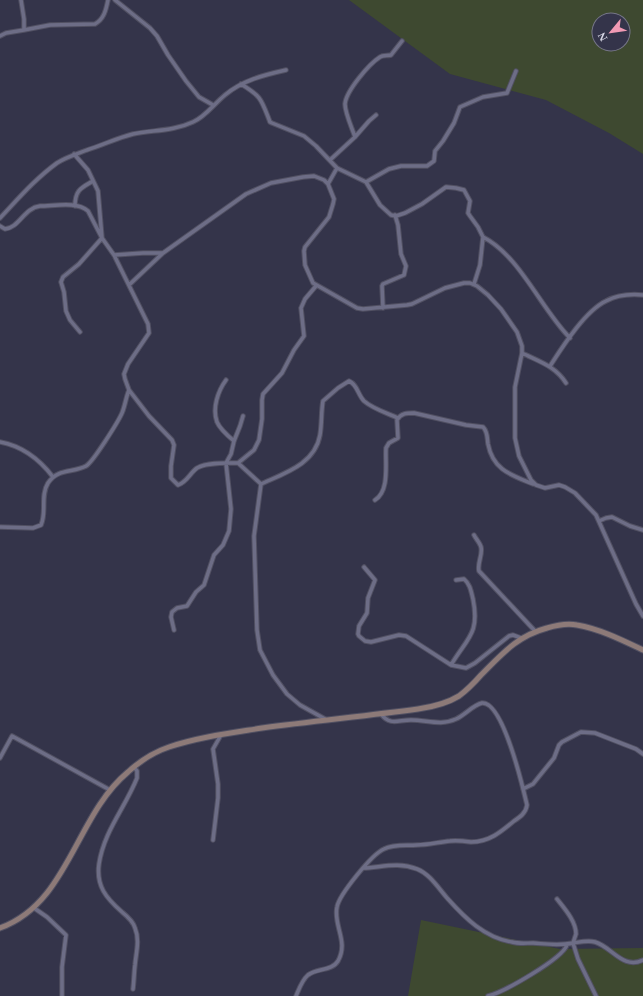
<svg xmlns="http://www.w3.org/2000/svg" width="643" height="996" viewBox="0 0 643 996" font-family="'Times New Roman',serif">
<rect width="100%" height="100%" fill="#34344a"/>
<path fill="#3e4930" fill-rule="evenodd" d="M349,0h294v154l-34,-21 -63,-33 -96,-26zM599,20h24v24h-24z
M421,920l139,29 83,-1v48h-235z"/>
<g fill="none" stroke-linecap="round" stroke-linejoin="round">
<g stroke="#515062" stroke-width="5.5">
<path id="street" d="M115,0l35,28 7,8 11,19 18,26 13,16 14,8
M24,30l26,-5 45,-1c9,-5 11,-14 13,-24
M0,36l6,-3 18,-3v-11l-3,-19
M241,84c21,13 20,15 29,38l2,1 32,13 12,10 21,22 29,14 14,23 11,10 5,1 9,-3 17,-9 24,-17 10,1 8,2 6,11 -2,12 2,3 8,11 5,10 -3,28 -6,19
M355,137c-3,-9 -10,-24 -10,-33 1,-13 24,-40 35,-47 3,-2 7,-1 11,-2l11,-14
M74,154l14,16 10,21 4,47 -23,26 -16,13 -2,5 3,10 2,19 4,9 10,12
M330,160l25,-23 14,-16 7,-6
M366,182l23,-13 12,-3h26l7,-5 1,-10 8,-10 11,-18 6,-16 23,-10 24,-4 9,-22
M328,184l9,-16
M75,206c0,-16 6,-18 18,-25
M0,218c18,-19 35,-39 57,-55 9,-6 20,-9 30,-13 16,-5 30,-12 46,-16 20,-4 41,-3 60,-12 12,-5 21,-18 32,-27 18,-15 39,-20 61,-25
M0,226l5,3c14,-1 19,-21 35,-23 14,0 37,-5 48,5l14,27 12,17 34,69 1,9 -21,31 -4,10 1,5 4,11 20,26 23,24 2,5 -3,21v12l7,7c9,-3 12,-12 19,-17 10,-6 30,-5 41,-5l23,21
M483,237c37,19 58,72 87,101
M114,255l29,-2h20
M129,285l34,-32 83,-59 25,-11 32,-6 11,-1 10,4 4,4 6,15 -1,5 -4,13 -24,30 -1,4 1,14 8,18 44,25 6,1 44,-4 5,-1 33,-16 19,-5h6l7,3 11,9 13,14 16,23 5,14v7l-7,34v51l4,18 12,24 5,5 9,3 14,-3 6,2 10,6 21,22 40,89 7,12
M383,308l-1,-22 1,-2 21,-9 2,-9 -5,-12 -3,-29 -3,-10
M522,353c18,9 33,13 44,30
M550,366c13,-20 35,-55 56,-65 11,-6 26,-7 37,-6
M226,380c-8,11 -14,28 -9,42 3,7 11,14 17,19
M0,442c22,4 40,18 53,35
M238,463l16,-13 5,-10 3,-21v-19l1,-6 19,-21 12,-23 10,-14 -3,-28 4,-9 11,-13
M261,484l-7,52 3,94 3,20 13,25 14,19 13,11 25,14
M261,484c24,-11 54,-20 59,-49 2,-12 1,-23 3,-34l15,-13 11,-7c8,3 9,14 15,20 9,8 23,12 34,17
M375,500c15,-9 10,-37 11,-52l3,-5 9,-5 -1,-18c4,-7 10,-7 17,-7l52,12 17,2c5,5 4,11 5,17 5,26 23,31 45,40
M599,521l7,-3 6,-1 18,9 13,4
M0,527l33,1 8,-3c6,-13 -1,-29 7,-42 10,-15 25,-10 38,-17 7,-4 32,-44 36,-53 3,-7 4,-16 7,-23
M474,535c2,4 6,8 7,12 2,8 -4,16 -2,24l56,60
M364,567l11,13 -7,18 -1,15 -8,13 -1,8 1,2 6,5 6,1 28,-7 7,1 45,29 15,3 9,-5 34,-27 4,-1 8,3
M174,630l-3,-13 1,-5 5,-4 10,-2 9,-14 8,-7 10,-30 9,-10 6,-14 2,-22 -5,-46 5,-9 3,-13 6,-15 3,-10
M451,665c16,-27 29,-31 22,-66 -2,-8 -3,-15 -9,-20l-8,1
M0,758l12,-22 98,54
M523,789l10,-5 4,-5 17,-21 5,-13 3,-3 19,-10 14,1 41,16 7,5
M213,840l5,-42v-14l-5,-35 8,-14
M363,868c20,-1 35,-6 54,1 13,5 22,20 31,30 17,19 37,39 64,43 7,2 14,1 21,1 14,1 26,3 40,0 1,-3 2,-6 3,-9 0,-13 -12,-26 -19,-35
M34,908l13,9 19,18 -4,32v29
M133,989c1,-8 1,-16 2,-24 1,-12 5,-25 0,-37 -2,-7 -8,-12 -13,-16 -16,-14 -26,-26 -23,-48 5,-33 26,-56 38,-86v-7l-3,-4
M296,996c3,-7 6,-16 12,-21 9,-7 24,-4 30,-14 11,-20 -5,-35 -1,-54 2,-12 35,-53 47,-58 10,-5 22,-3 33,-4 11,0 22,-3 33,-4 7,-1 14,0 21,1 18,0 30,-10 43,-21 6,-4 12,-8 13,-16 -4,-17 -24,-104 -45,-102 -9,2 -17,12 -26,16 -15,7 -29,1 -45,1 -13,0 -21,6 -30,-6
M488,996c16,-4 74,-37 79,-51
M596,996l-18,-37 -5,-16c7,-1 15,-3 22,-1 17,5 28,28 48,18"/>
</g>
<g stroke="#515062" stroke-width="7">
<path id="secondary" d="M0,928c69,-25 75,-112 128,-156 12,-11 26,-20 41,-25 30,-10 62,-14 93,-19 52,-7 104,-12 156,-19 14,-2 28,-5 41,-13 8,-6 15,-13 22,-21 21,-21 36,-39 66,-47 10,-3 20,-5 30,-3 23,4 45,15 66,25"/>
</g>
<use href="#street" stroke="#6d6d86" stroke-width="3.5"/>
<use href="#secondary" stroke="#8d7a78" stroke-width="5"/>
</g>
<g transform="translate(611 32) rotate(241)"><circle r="19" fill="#34344a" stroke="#767688"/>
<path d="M0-3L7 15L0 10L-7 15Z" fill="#f19ab4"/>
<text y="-6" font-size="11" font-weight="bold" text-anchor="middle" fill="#d8d8e6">N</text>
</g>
</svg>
